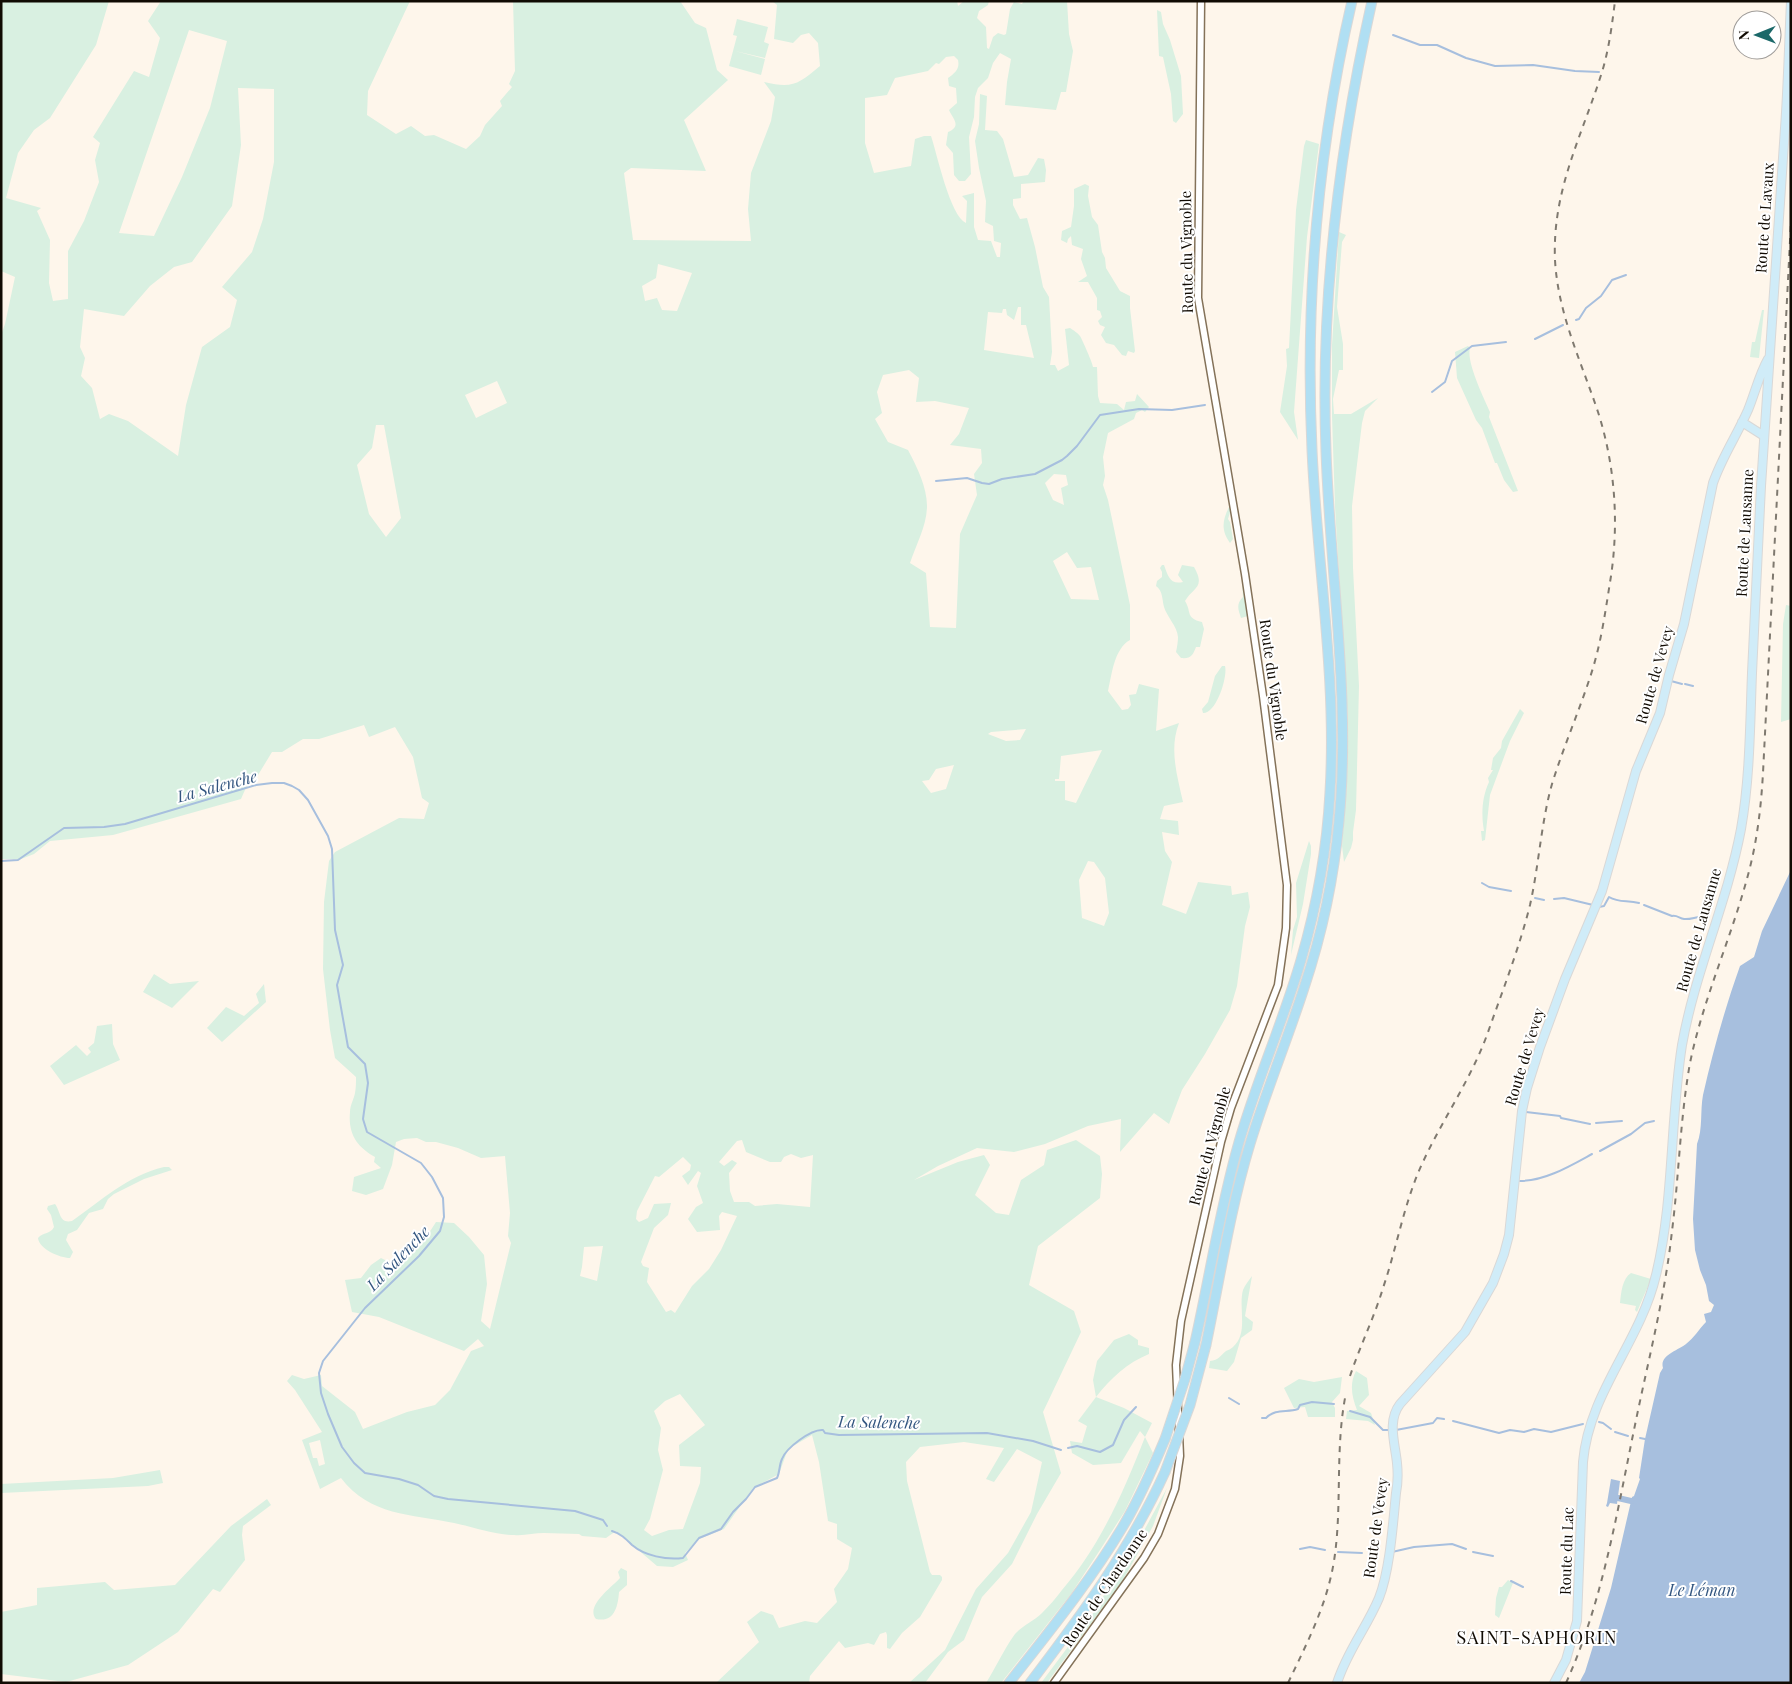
<svg xmlns="http://www.w3.org/2000/svg" width="1792" height="1684" viewBox="0 0 1792 1684" font-family="'Playfair Display',serif">
<rect width="100%" height="100%" fill="#fef6eb"/>
<path fill="#d9f0e1" fill-rule="evenodd" d="M1,1h108l-13,44 -46,73 -16,12 -16,23 -12,45 35,10 -4,3 13,29 -1,43 4,18 15,-2v-48l16,-30 15,-39 -4,-22 5,-17 -7,-6 41,-66 15,6 11,-39 -12,-17 13,-20h249l-42,90 -1,24 29,19 15,-8 14,10 9,-1 32,14 14,-13 5,-11 17,-19 -2,-5 12,-14 -3,-3 6,-13 -2,-70h167l15,22 11,5 11,42 11,10 -44,40 22,51 -75,-3 -7,5 9,67 118,1 -3,-32 3,-36 20,-52 4,-24 -11,-15c29,7 34,2 56,-16l-2,-23 -9,-10 -8,2 -8,8 -19,-4 3,-34 -5,-4h185l1,5 6,-5h25l-1,4 -9,6 -2,7 9,9 1,21 2,1 4,-12 5,-4 6,2 2,-1 4,-25 4,-7 8,2 2,-3h43l2,33 4,17 -7,41h-5l-5,18 -51,-5 2,-23 4,-23 -11,-6 -7,10 -5,15 -10,10 -3,9 -1,20 -5,20 2,37 -6,7h-6l-5,-6 -1,-22 -7,-8 2,-13c14,-6 5,-13 1,-22l8,-7 -1,-15 -7,-2 -1,-8c7,-5 12,-9 10,-18l-4,-4 -8,1 -7,7 -3,-1 -8,8 -33,7 -8,17 -22,3v45l9,30 37,-7 4,-27 9,-3h7c6,18 19,80 35,87l1,-22 -5,-5 12,-3v34l4,13 13,1 6,16h3l1,-14 -7,-2 -1,-15 -8,-4 1,-21 -7,-33 -4,-27 4,-17 1,-30 7,2 -2,34 12,1 6,8 11,38 14,-2 10,-17 6,1 2,11 -1,12 -24,2v14l-8,1v6l7,14 7,-1 8,29 8,40 6,10 3,55 -2,13h5l3,6 11,-6 -4,-36 5,-1c3,2 8,5 10,8 2,3 13,28 13,31h4l1,29 2,7 17,1 7,6 2,-8 9,-1 2,-7 12,13 -4,5 -3,-2 -6,3 -2,6 -26,14 -5,24 2,19 -2,9 5,15 22,105v35c-16,9 -18,34 -22,51l14,19 6,-1 3,-4 -2,-10 7,-1 3,-10 20,5 -3,42 23,-8c-10,26 -2,52 4,79l-19,4 -4,13 18,2 1,14 -17,-3 3,19 7,11 -10,43 24,9 12,-32 33,4 1,9 16,-3 2,15 -5,19 -8,60 -7,24 -25,44 -23,36 -13,34 -15,-11 -34,39 1,-33 -33,7 -43,18 -31,8 -37,-4 -39,18 -24,14 44,-18 26,-7 6,10 -15,30 21,18 13,2 12,-35 23,-15 3,-15 29,-10 24,16 2,18 -2,24 -62,48 -9,39 45,26 7,21 -38,80 18,61 -24,41 -25,50 -30,33 -18,43 -16,12 -23,31h-16l36,-33 31,-61 32,-36 23,-41 11,-50 -25,-13 -23,33 -8,-3 18,-31 -40,-6 -44,5 -14,15 1,19 23,91 2,3h8l2,2v3l-22,37 -18,16 -12,16 -3,-1v-13l-1,-3 -6,2 -6,11 -6,-2 -23,5 -6,-7 -29,35 -1,7h-93l43,-41 -12,-20 14,-11 12,4 6,13 26,-7 12,2 20,-21 -3,-13 14,-20 4,-21 -15,-9v-15l-9,-3 -9,-59 -7,-27 -24,14 -9,25 -26,14 -29,41 -25,10 -14,14 3,7 -15,7 -16,-1 -41,-35 -10,7 -24,-2 -3,-2c-12,0 -23,-1 -35,-1 -10,0 -20,3 -30,2 -20,0 -40,-8 -60,-12 -43,-9 -84,-7 -113,-45l-21,11 -18,-49 20,-8 -27,-42 -8,-9 5,-6 12,4 17,-4 1,11 33,26 8,17 44,-17 28,-7 15,-15 21,-39 13,-5 -6,-7 -14,12 -85,-34 -27,-5 -7,-32 16,-2 10,-13 10,-7 8,4 38,-26 9,-14 18,1 15,14 15,18 3,29 -6,37 9,8 21,-86 -3,-7 2,-23 -5,-57 -24,2 -23,-10 -22,-6h-10l-9,-4 -13,1 -8,3 -4,23 -9,24 -17,6 -14,-4 2,-14 27,-9 -7,-6 1,-5c-18,-10 -27,-23 -25,-45 0,-7 4,-13 5,-19 1,-5 1,-11 1,-16l-21,-19 -5,-28 -7,-61 1,-67 5,-41 6,-9 64,-34 25,1 5,-16 -7,-5 -9,-41 -18,-30 -26,10 -5,-12 -45,14h-16l-21,13h-10l-17,28 -7,3 -7,16 -128,36 -63,6 -16,13 -18,7 1,-2h-16v-524l4,-11 10,-47 -14,-6zM189,30l38,11 -17,67 -28,69 -28,59 -35,-3zM238,88l36,1v73l-11,57 -11,33 -30,35 15,13 -7,27 -28,20 -16,58 -8,51 -50,-35 -19,-7 -9,5 -8,-31 -11,-12 4,-18 -5,-11 4,-38 40,7 26,-30 24,-19 18,-5 40,-56 9,-61zM658,264l34,9 -15,38 -15,-1 -5,-12 -12,3 -3,-15 14,-8zM1018,307h3v18h5l8,33 -50,-8 4,-38 14,1 1,-4h3l1,6 7,5zM909,370l10,8 -3,24 19,-1 34,7 -10,26 -9,11 31,4 1,14 -8,11 3,21 -17,39 -4,94 -26,-1 -4,-54 -16,-10c6,-18 17,-38 17,-57 0,-19 -10,-39 -19,-56l-20,-8 -13,-23 7,-6 -5,-21 6,-17zM497,381l10,22 -31,15 -11,-23zM376,425h8l17,93 -15,19 -17,-23 -12,-49 15,-17zM1054,474l12,1 2,10 -7,3 3,17 -11,-5 -8,-17zM1067,552l10,16 14,-1 8,33 -28,-1 -18,-38zM1026,729l-6,11 -14,1 -18,-7 3,-2zM1102,750l-26,53 -11,-3v-19h-10v-2h4l2,-23zM954,765l-8,24 -15,4 -9,-12 7,-1 7,-11zM1088,861l6,1 11,16 4,35 -5,13 -22,-8 -3,-38zM742,1140l4,12 24,10h11l3,-5 7,-3 10,4 12,-3 -3,52 -33,-3 -22,2 -6,-4h-15l-4,-11 -1,-18 8,-10 -5,-3 -8,6 -5,-4 18,-21zM683,1157l8,8 -1,5 -8,6 6,9 10,-14 3,2 -4,13 6,17 -7,4 -8,12 9,13 23,-2 -1,-14 3,-4 15,4 -16,34 -12,19 -17,17 -17,27 -4,-3 -5,2 -19,-30 2,-14 -6,-2 -2,-4 13,-34 14,-13 3,-12 -17,1 -6,14 -9,4 -3,-3 1,-8 18,-35 4,1zM603,1246l-6,35 -17,-5 2,-9 2,-20zM680,1394l25,31 -26,20 1,21 21,1 -1,16 -17,46 -14,1 -17,6 -8,-6 6,-11 13,-49 -5,-20 3,-22 -7,-17 11,-10zM320,1440l5,24 -6,2 -2,-8h-4l-4,-15z
M1157,10l4,2 2,12 7,16 11,36 2,38 -7,9 -3,-2 -2,-27 -8,-37 -4,-1z
M737,19l31,8 -4,15 5,2 -4,14 -30,-7 30,8 -4,16 -32,-9 8,-30 -4,-1z
M1306,140l13,4 -12,93 -13,175 4,28 -18,-28 7,-46 -1,-17 3,-1 7,-138 8,-64z
M1085,184l4,2 -1,10 4,21 6,8 4,27 3,6 1,10 14,23 10,5v12l5,43 -1,2 -6,-2 -2,5 -4,-1 -8,-10 -8,-2 -5,-8 4,-8 -5,-2 -2,-4 4,-4 -2,-6 -3,-1v-12l-9,-16h-10l9,-6 -6,-17 2,-10 -11,-4 -1,-9 -3,3 -1,4 -6,-3 1,-9 9,-4 3,-21v-17z
M1339,232l7,3 -4,7 -5,65 6,37v26h-4l-6,29 1,15h17l27,-16 -13,13 -3,12 -10,83 1,62 6,118 -3,124 -3,22v8l-2,8 -7,14 -2,-16 5,-64 1,-60 -13,-215 -3,-91v-71z
M1762,310h2l-5,48 -9,-1 2,-15h3z
M1468,346l2,2c-4,14 14,50 20,64l-1,5 29,74 -5,1 -9,-12 -7,-17h-2l-13,-35 -6,-8 -19,-42 -2,-26z
M1230,505l1,4 -3,10 2,3 3,17 -3,4c-10,-14 -7,-24 0,-38z
M1162,565h2c4,11 6,20 19,17l-5,-7 4,-10 12,2c12,21 -1,20 -9,34 7,11 0,17 17,21l2,7 -4,18h-4c-3,8 -5,12 -15,11l-5,-6c1,-4 2,-11 2,-15 -1,-11 -11,-20 -14,-30 -2,-8 -1,-16 -8,-21l1,-5 5,-4v-5l-2,-4z
M1244,577l4,39 -7,2c-3,-9 -5,-14 2,-21l-1,-17z
M1786,605l5,1v113l-10,3 2,-98z
M1222,666h3c3,11 -9,48 -22,47l-1,-4 6,-7 7,-26z
M1520,709l4,4 -14,28 -20,54 -5,45 -3,1 -1,-10h3c-3,-17 -2,-34 5,-49l-1,-4 5,-8h-2l2,-12 8,-10 1,-7z
M1309,841l2,5v8l-8,50 -12,51 2,-25 4,-13 -1,-34z
M154,974l16,10 29,-3 -27,27 -29,-16z
M264,984l2,18 -44,40 -15,-14 19,-21 18,9 15,-13 -3,-9z
M112,1024l1,20 7,16 -56,25 -14,-19 26,-21 11,11 4,-4 -3,-4 6,-5 3,-17z
M164,1167h5l3,3 -28,9 -30,15 -6,5 -5,10 -14,4 -12,17 -9,4 -2,6 7,12 -3,6c-10,0 -31,-9 -32,-20 5,-6 13,-4 16,-11l-3,-12 -4,-6 1,-3 7,-2c6,8 4,20 17,17 30,-21 55,-45 92,-54z
M1631,1273l20,6 -14,33 -2,-2 1,-4 -16,-3c1,-10 2,-24 11,-30z
M1252,1276l-7,40 8,6 -1,8 -11,8 -7,24 -7,9 -18,-3 1,-7c9,-1 10,-5 16,-10 2,-1 5,-2 7,-4 16,-14 5,-39 10,-57 2,-5 6,-10 9,-14z
M1129,1334l9,6v5l11,3v6c-22,9 -38,24 -53,43l28,11 28,15 -7,14 8,16 -28,58 -25,39 -29,44 -70,89h-15c10,-16 18,-34 29,-49 8,-9 19,-13 27,-21 7,-7 14,-15 20,-23 38,-44 62,-99 83,-153l-5,-6 -19,32 -28,2 -21,-12 -2,-12 12,2 5,-17 -9,-5 18,-24 -3,-17 4,-19 17,-21z
M1356,1371l11,7 2,17 -10,11 12,7 4,12 -7,-4 -22,-2 1,-8 10,-1c-5,-13 -8,-26 -1,-39z
M1342,1377l-2,16 -8,9 3,6v9h-27l-3,-10 -11,1 -10,-20 15,-9 15,3z
M160,1470l3,13 -15,3 -147,7v-9l112,-6z
M1167,1488l-14,38 -30,54 -76,103h-6l59,-79 1,-4 39,-62z
M267,1499l4,6 -28,21 -1,9 3,25 -25,32 -7,-3 -35,43 -50,33 -62,17 -65,-8v-62l36,-7v-17l68,-6 9,8 61,-5 56,-59z
M621,1568l6,3v14l-8,7c-1,15 -5,31 -23,27 -11,-13 16,-32 24,-41l-2,-6z
M1508,1580l5,3 -14,35 -4,-3 1,-17 3,-11h3z"/>
<path fill="#a7bfde" d="M1791,870v813h-212l6,-11 26,-84 21,-91 2,-1 6,-17 -1,-1 6,-39 15,-66 3,-5c-4,-13 16,-18 23,-24 8,-6 13,-15 20,-22l-2,-8 7,-2 3,-7 -5,-4 -3,-16 -6,-15 -5,-20 -2,-31 4,-75c6,-15 3,-33 6,-49 10,-44 22,-87 37,-129l14,-9 8,-26z
M1611,1479l9,2 -3,23 -7,-1 -2,4 -2,-1 1,-3z"/>
<g fill="none" stroke-linecap="round" stroke-linejoin="round">
<path stroke="#a7bfde" stroke-width="2" d="M1393,35l27,10h17l29,13 29,8 38,-1 42,6 24,1
M1576,320l3,-1 7,-11 15,-12 11,-16 14,-5
M1535,339l28,-14
M1432,392l13,-10 7,-21 20,-15 34,-4
M936,481l31,-3 15,5 7,1 13,-5 33,-5 27,-14 5,-4 10,-10 23,-31 39,-6 33,1 33,-5
M1671,681l11,3
M1685,684l8,2
M1,861l17,-1 46,-32 40,-1 21,-3 131,-39 16,-2h12l8,3 7,4 9,10 20,36 4,13 3,81 8,35 -6,20 11,62 17,17 3,19 -5,36 4,13 54,31 11,14 11,21 1,19 -4,14 -21,25 -54,52 -42,53 -4,12 2,20 7,21 14,33 12,16 11,10 34,6 19,6 16,11 14,3 127,12 28,9 4,6
M1482,883l7,4 22,4
M1535,898l9,2
M1554,899l10,-1 29,7
M1644,905l28,11c5,-1 7,2 12,3 8,1 14,-4 25,-2
M1599,907l5,-1 5,-9c10,6 18,3 30,6
M1526,1112l34,4 1,2 29,6
M1596,1123l26,-2
M1600,1151l31,-17 14,-11 9,-2
M1520,1181c25,0 50,-15 72,-27
M1229,1398l10,6
M1350,1411l20,6 13,13h7
M1262,1418h4c10,-10 21,-5 32,-9l2,-4 12,-3 22,2
M1453,1421l46,12 11,-3 14,2 10,-3 17,3 32,-8
M1599,1422l4,1 8,6
M1396,1430l37,-7 4,-5 7,1
M1615,1432l13,4
M1640,1438l5,1
M1068,1448l9,-2 23,6 13,-7 11,-25 12,-13
M612,1531c8,2 14,8 20,14 13,11 34,15 51,13l16,-20 22,-9 12,-17 13,-13 9,-12 22,-9c3,-6 2,-13 5,-19 4,-11 29,-30 41,-29l2,3 14,2 148,-2 46,8 28,9
M1300,1549l10,-2 15,3
M1338,1552l24,1
M1392,1552l22,-5 38,-3 14,5
M1473,1552l20,4
M1511,1581l12,6"/>
<path stroke="#a7bfde" stroke-width="6" d="M1618,1498l13,3"/>
<g stroke="#847259" stroke-width="9">
<path id="minor" d="M1054,1683l90,-125 14,-24 17,-45 5,-33 -4,-91 5,-44 40,-179 10,-34 47,-123 8,-57 1,-43 -24,-189 -18,-122 -47,-276 3,-297"/>
</g>
<g stroke="#d9d8d7" stroke-width="10">
<path id="major" d="M1742,422l22,14
M1337,1683c10,-32 30,-56 42,-85 11,-28 14,-75 17,-105 2,-10 2,-20 1,-30 -2,-20 -10,-42 3,-59l65,-72 28,-49 11,-29 5,-19 13,-124 5,-23 13,-41 25,-68 37,-88 34,-120 24,-58 9,-38 15,-51 29,-141c9,-26 24,-48 35,-73 7,-17 11,-35 20,-51
M1554,1683l12,-23 11,-39 6,-159c6,-70 57,-119 73,-187 18,-74 14,-154 26,-230 13,-73 45,-142 59,-216 9,-51 9,-104 11,-156 3,-62 6,-125 9,-187 7,-119 17,-239 24,-358 3,-42 4,-84 6,-127"/>
</g>
<g stroke="#d9d8d7" stroke-width="11">
<path id="highway" d="M1195,1342c15,-67 25,-134 44,-200 18,-62 44,-120 62,-182 16,-55 26,-111 29,-168 7,-114 -13,-228 -18,-342 -7,-150 6,-302 40,-449
M1206,1345c14,-67 24,-135 44,-201 16,-53 37,-103 54,-156 18,-54 30,-110 35,-167 12,-123 -9,-247 -13,-370 -6,-152 13,-302 46,-450
M1009,1683c39,-50 80,-100 113,-155 17,-28 30,-58 43,-89
M1030,1683c51,-67 100,-134 135,-211"/>
</g>
<use href="#minor" stroke="#fff" stroke-width="6"/>
<use href="#major" stroke="#d0ecf8" stroke-width="8"/>
<use href="#highway" stroke="#b0dff3" stroke-width="9"/>
<path stroke="#7f796f" stroke-width="2" stroke-dasharray="6 6" stroke-linecap="butt" d="M1350,1376c10,-30 24,-58 33,-88 14,-41 21,-85 39,-124 20,-44 48,-83 65,-129 15,-43 32,-86 43,-130 9,-40 11,-82 22,-121 12,-39 29,-77 41,-116 9,-30 13,-61 18,-92 8,-54 4,-111 -13,-164 -17,-51 -40,-98 -43,-152 -3,-70 27,-124 47,-188 7,-23 10,-47 13,-71
M1288,1683c20,-42 41,-82 47,-129 7,-53 0,-107 11,-161
M1566,1683c37,-82 51,-171 69,-258 13,-64 30,-129 37,-194 7,-55 8,-112 18,-168 13,-64 41,-124 58,-188 9,-33 13,-67 15,-102l28,-552"/>
<g stroke="#d9d8d7" stroke-width="11" stroke-linecap="butt">
<path id="highway-bridge" d="M1165,1439l20,-60 10,-37
M1165,1472l25,-67 16,-60"/>
</g>
<use href="#highway-bridge" stroke="#b0dff3" stroke-width="9"/>
</g>
<g text-anchor="middle" stroke-width="4" stroke-linejoin="round" paint-order="stroke">
<g font-size="15" fill="#110b03" stroke="#fff">
<text transform="translate(1765 218) rotate(-86)" y="5">Route de Lavaux</text>
<text transform="translate(1187 252) rotate(-91)" y="5">Route du Vignoble</text>
<text transform="translate(1745 533) rotate(-87)" y="5">Route de Lausanne</text>
<text transform="translate(1655 675) rotate(-74)" y="5">Route de Vevey</text>
<text transform="translate(1273 680) rotate(82)" y="5">Route du Vignoble</text>
<text transform="translate(1699 930) rotate(-74)" y="5">Route de Lausanne</text>
<text transform="translate(1525 1057) rotate(-73)" y="5">Route de Vevey</text>
<text transform="translate(1210 1146) rotate(-75)" y="5">Route du Vignoble</text>
<text transform="translate(1376 1528) rotate(-82)" y="5">Route de Vevey</text>
<text transform="translate(1567 1551) rotate(-88)" y="5">Route du Lac</text>
<text transform="translate(1105 1588) rotate(-56)" y="5">Route de Chardonne</text>
</g>
<g font-size="16" font-style="italic" fill="#335680" stroke="#fff">
<text transform="translate(217 786) rotate(-15)" y="6">La Salenche</text>
<text transform="translate(398 1258) rotate(-46)" y="6">La Salenche</text>
<text transform="translate(879 1422) rotate(1)" y="6">La Salenche</text>
<text x="1702" y="1596">Le Léman</text>
</g>
<g font-size="18" letter-spacing="1" fill="#110b03" stroke="#fff">
<text x="1537" y="1644">SAINT-SAPHORIN</text>
</g>
</g>
<rect width="1792" height="1684" fill="none" stroke="#110b03" stroke-width="5"/>
<g transform="translate(1757 35) rotate(269)"><circle r="24" fill="#ffffff" stroke="#a09d9a"/>
<path d="M0-4L9 19L0 12L-9 19Z" fill="#1b6869"/>
<text y="-8" font-size="14" font-weight="bold" text-anchor="middle" fill="#110b03">N</text>
</g>
</svg>
